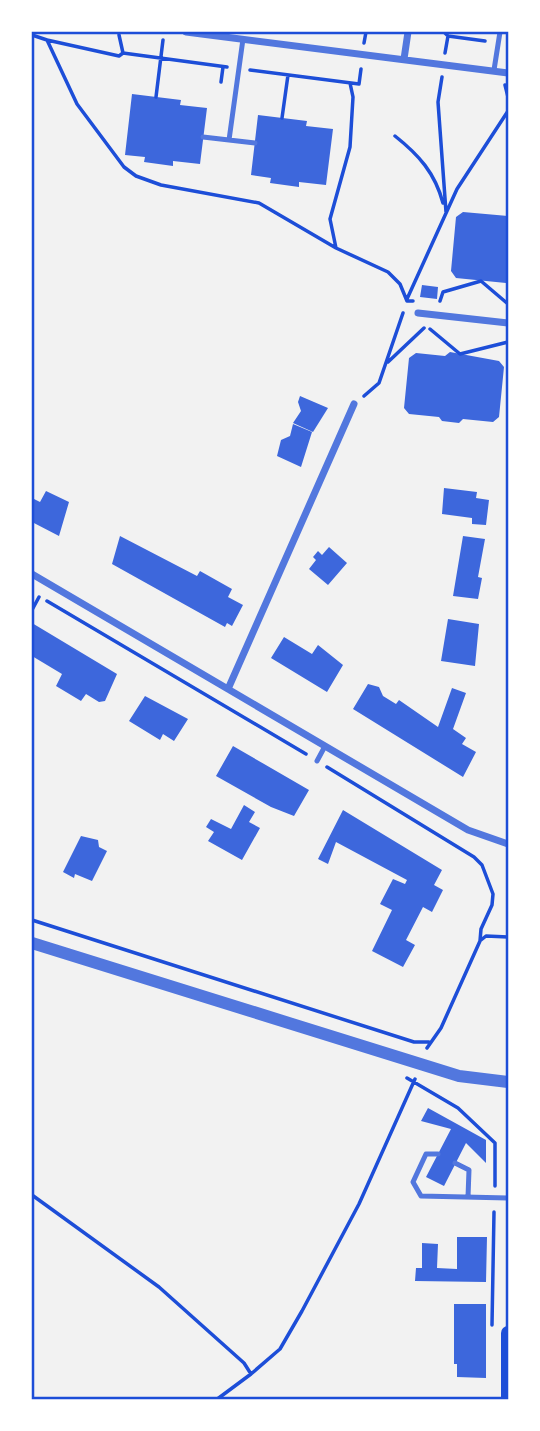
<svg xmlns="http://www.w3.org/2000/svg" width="540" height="1431" viewBox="0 0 540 1431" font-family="Manrope,sans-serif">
<rect width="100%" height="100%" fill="#f2f2f2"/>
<path fill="#3d67dc" d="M132,94l49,6 -1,5 27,3 -7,56 -27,-3v5l-29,-4 1,-5 -20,-2z
M258,115l49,6 -1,5 27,3 -7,56 -27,-3v5l-29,-4 1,-5 -20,-3z
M463,212l45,4 -2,67 -50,-5 -5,-7 5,-54z
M422,285l16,2 -1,12 -17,-2z
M450,352l49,9 5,6 -5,50 -6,5 -30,-3 -4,4 -17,-2 -3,-4 -30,-3 -5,-6 5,-50 7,-5 29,3z
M300,396l28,12 -15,24 -20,-9 8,-12 -3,-9z
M293,424l19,8 -11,35 -24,-11 4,-16 9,-4z
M444,488l33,4 -1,6 13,2 -3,25 -14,-1v-6l-30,-4z
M46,491l23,11 -10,34 -27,-14v-24l8,4z
M120,536l77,40 3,-5 32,18 -4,8 15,8 -11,21 -5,-3 -2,4 -113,-63z
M463,536l22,3 -7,38 4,1 -4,21 -25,-3z
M329,547l18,16 -19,22 -19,-16 7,-9 -3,-3 5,-6 4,4z
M448,619l31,5 -4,42 -34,-5z
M32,623l85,51 -12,27 -6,1 -13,-8 -5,7 -25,-15 6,-12 -30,-18z
M284,637l28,17 6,-9 25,20 -16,27 -56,-34z
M368,684l11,3 4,9 13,8 3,-4 39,27 14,-39 14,5 -13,36 13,9 -4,6 14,8 -13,25 -110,-68z
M145,696l43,23 -14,22 -11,-7 -3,6 -31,-19z
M233,746l76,44 -15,26 -23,-9 -55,-31z
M244,805l11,7 -6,10 11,6 -18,32 -34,-19 6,-9 -8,-5 5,-8 20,10z
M343,810l99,60 -8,15 9,5 -11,22 -9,-5 -17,33 9,5 -12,22 -31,-16 20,-41 -12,-6 13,-25 12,5 2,-4 -71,-38 -8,22 -10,-5z
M81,836l17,4 1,7 8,4 -15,30 -17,-7 -1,4 -11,-6z
M428,1108l58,32v23l-20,-20 -22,43 -18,-9 25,-48 -30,-8z
M457,1237h30l-1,45 -71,-1 1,-13h6v-25l16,1 -1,24 20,1z
M454,1304h32v74l-29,-1v-13h-3z"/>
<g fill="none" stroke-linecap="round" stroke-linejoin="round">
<path stroke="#1d4ed8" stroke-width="3.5" d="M444,32l4,4 37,5
M32,35l15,5
M119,35l4,18 104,14
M364,43l2,-11
M123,53l-4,3 -72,-16 30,64 47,63 12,9 25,9 98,18 77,45 52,24 12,12 7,17h6
M445,53l3,-17
M250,70l109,14 2,-15
M442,77l-4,25 8,110
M221,82l2,-15
M505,85l3,12
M156,97l7,-57
M282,118l6,-43
M395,136c24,19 40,37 48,67
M336,248l-6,-29 20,-72 3,-50 -3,-14
M407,299l50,-110 51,-78
M440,301l3,-9 38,-11 27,23
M430,329l30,25 48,-12
M388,362l36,-34
M364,396l15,-13 24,-70
M47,601l259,153
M32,610l7,-13
M327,767l147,90 8,8 11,29 -1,11 -11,24 -1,12 -39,87 -14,20
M32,920l382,122h15
M481,940l5,-4 22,1
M407,1078l51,30 37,35v43
M32,1195l127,92 85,76 7,11 -35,26
M492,1325l2,-113
M251,1374l29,-25 22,-38 57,-107 56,-125"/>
<path stroke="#5277de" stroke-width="5" d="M494,70l6,-38
M203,137l52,6
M229,140l14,-101
M317,761l7,-13
M438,1154h-12l-13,28 8,14 87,2
M455,1163l14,7 -1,27"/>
<path stroke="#5277de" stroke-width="7" d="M186,32l322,41
M404,59l4,-27
M418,313l90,10
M32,574l436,256 40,14
M228,689l126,-285"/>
<path stroke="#5277de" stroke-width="12" d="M32,943l427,133 49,6"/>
<path stroke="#1d4ed8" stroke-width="14" d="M508,1400v-67"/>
</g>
<rect width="540" height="1431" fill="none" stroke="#ffffff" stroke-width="66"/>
<rect x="33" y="33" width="474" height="1365" fill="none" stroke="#1d4ed8" stroke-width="2.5"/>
</svg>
